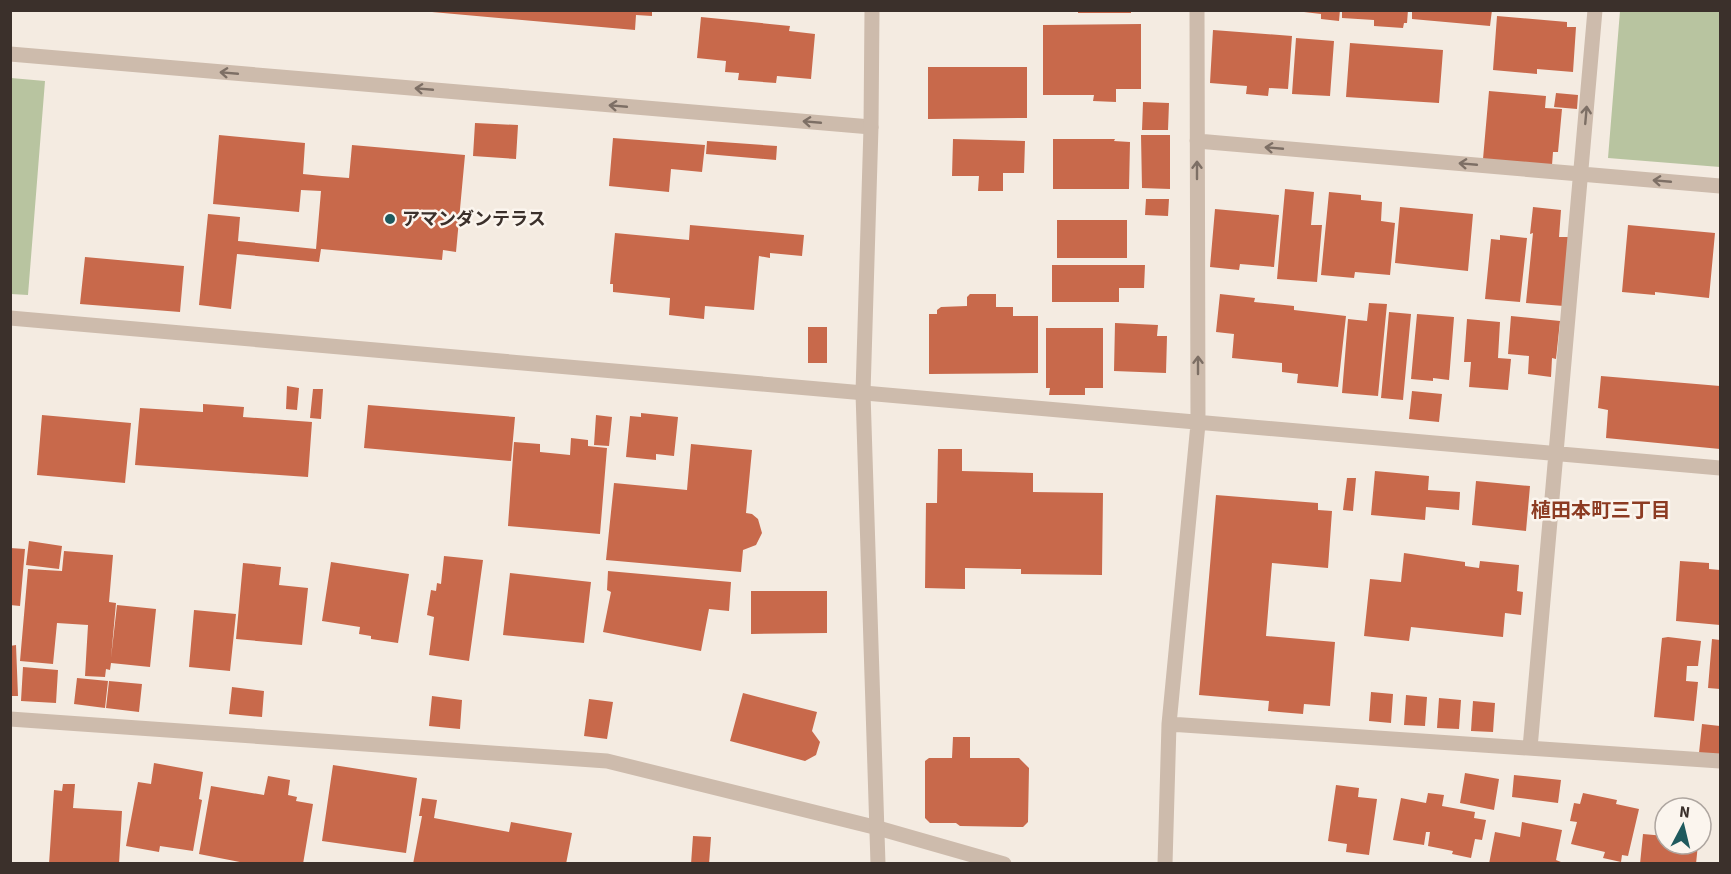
<svg xmlns="http://www.w3.org/2000/svg" width="1731" height="874" viewBox="0 0 1731 874" font-family="'Source Sans 3','Noto Sans JP',sans-serif">
<rect width="100%" height="100%" fill="#f4ebe1"/>
<path fill="#b8c4a0" d="M1620,11h100v156l-112,-9z
M11,78l34,3 -17,214 -17,-1z"/>
<path fill="#c8694b" d="M432,10h220v6l-16,-1 -1,15 -203,-18z
M1078,10h53v3h-53z
M1304,10h36l-1,11 -18,-2v-5l-17,-2z
M1342,10h66l-1,13h-3l-1,5 -29,-2v-6l-32,-2z
M1412,10h80l-2,16 -78,-7z
M1497,16l70,6v5h9l-3,45 -36,-3v5l-44,-4z
M701,17l89,9 -1,5 26,3 -4,45 -34,-3 -1,7 -38,-3 1,-7 -14,-1 1,-11 -29,-3z
M1141,24v65h-25v13l-23,-1 1,-6h-51v-70z
M1213,30l79,6 -4,53 -19,-1 -1,8 -22,-2 1,-8 -37,-3z
M1296,38l38,3 -4,55 -38,-2z
M1350,43l93,7 -4,53 -93,-6z
M928,67h99v51l-99,1z
M1489,91l57,5 -1,12 17,1 -4,43h-5l-1,13 -69,-6z
M1556,93l22,2 -1,14 -23,-2z
M1143,102l26,1 -1,27h-26z
M475,123l43,2 -2,34 -43,-3z
M219,135l86,8 -2,31 19,2 27,2 3,-33 113,10 -9,97 -13,-2 -1,10 -121,-11 -2,13 -82,-8 -6,55 -32,-4 9,-91 32,3 -2,24 78,8 5,-58 -20,-1 -2,22 -86,-8z
M1141,135h29v54l-28,-1z
M613,138l92,7 -3,27 -31,-3 -2,23 -60,-6z
M953,139l72,2 -1,32h-21v18h-25l1,-15h-27z
M1053,139h62l-1,2 16,1 -1,47h-76z
M707,141l70,5 -1,14 -70,-6z
M1285,189l29,3 -3,33h11l-5,57 -40,-3z
M1329,192l32,3v5l21,2 -1,19 14,2 -5,52 -35,-3 -1,6 -33,-3z
M1146,199h23l-1,17 -23,-1z
M1400,207l73,7 -5,57 -73,-8z
M1533,207l28,3 -2,27h12l-7,69 -38,-3 7,-70 -3,1z
M1215,209l64,6 -5,52 -34,-3 -1,6 -29,-3z
M1057,220h70v38h-70z
M690,225l114,10 -2,21 -32,-3v5l-11,-2 -5,54 -49,-4 -1,13 -35,-4 1,-17 -57,-6v-8h-3l5,-51 74,7z
M1628,225l87,8 -6,65 -54,-6v3l-33,-3z
M1500,235l27,3 -7,64 -35,-3 6,-60 9,1z
M85,257l99,9 -4,46 -100,-8z
M1052,265h93l-1,23h-25v14h-67z
M970,294h26v13h17v9h25v57l-109,1v-60h8v-4l4,-3 26,-1v-9z
M1220,294l35,4 -1,4 40,4v4l52,6 -8,71 -41,-4 1,-9 -16,-2v-9l-50,-5 2,-24 -18,-2z
M1369,303l18,1 -9,92 -36,-3 6,-74 19,2z
M1389,312l22,2 -8,86 -22,-2z
M1417,314l37,3 -5,63 -16,-2v3l-22,-2z
M1511,316l49,5 -4,38 -4,-1 -1,19 -23,-3 1,-18 -21,-2z
M1467,319l33,3 -2,36 13,1 -3,31 -39,-3 2,-25h-7z
M1115,323l43,2 -1,11h10l-1,37 -52,-2z
M808,327h19v36h-19z
M1046,328h57v60h-18v7h-36l1,-7h-4z
M1601,376l119,10v63l-114,-11 2,-28 -10,-2z
M287,386l12,2 -2,22 -11,-1z
M313,389h10l-2,30 -11,-1z
M1412,391l30,3 -3,28 -30,-3z
M203,404l41,3 -1,10 69,5 -4,55 -173,-12 5,-57 63,4z
M368,405l147,12 -4,44 -147,-13z
M641,413l37,4 -4,39 -18,-2v6l-30,-3 4,-41 11,1z
M42,415l89,8 -6,60 -88,-8z
M596,415l16,2 -3,29 -15,-1z
M571,438l17,2v6l19,2 -7,86 -92,-8 6,-84 26,2v8l30,3z
M691,444l61,6 -6,63 6,1 6,5 4,14 -6,12 -13,5 -2,22 -135,-12 8,-77 73,7z
M938,449h24v22l71,2v19l70,1 -1,82 -81,-1v-5l-56,-1v21l-40,-1 1,-85h11z
M1375,471l54,5 -1,14 32,2 -1,18 -33,-3 -1,13 -54,-5z
M1347,478h9l-3,33 -10,-1z
M1476,481l54,5 -4,45 -54,-6z
M1216,495l102,8v7l14,1 -4,57 -56,-5 -6,73 69,6 -5,64 -26,-2 -1,10 -35,-3 1,-10 -70,-6z
M29,541l33,5 -3,23 -33,-4z
M10,548l15,1 -5,57 -10,-1z
M64,551l49,4 -4,47 7,1 -5,55 6,-53 39,4 -6,58 -39,-4 -1,7 -4,-1 -1,8 -20,-1 3,-51 -31,-2 -4,41 -33,-3 8,-92 34,2z
M1404,553l61,9v4l14,2 1,-7 39,4 -2,26 6,1 -2,23 -16,-2 -2,24 -92,-10 -2,14 -45,-5 6,-57 31,3z
M444,556l39,4 -14,101 -40,-6 5,-38 -7,-2 4,-25 5,1 1,-8 4,1z
M1680,561l29,2v6l11,1v55l-44,-4z
M331,562l78,12 -11,69 -27,-4v-3l-12,-2 1,-7 -38,-6z
M243,563l38,4 -2,18 29,3 -6,57 -66,-6z
M608,571l123,11 -2,29 -20,-2 -8,42 -98,-19 8,-40 -4,-2z
M510,573l81,9 -7,61 -81,-8z
M751,591h76v42l-76,1z
M194,610l42,4 -6,57 -41,-4z
M1668,637l33,4 -3,25h-11l-1,15 12,1 -4,39 -40,-4 8,-79z
M1712,639l8,1v49l-12,-1z
M16,645l2,51h-8v-50z
M23,667l35,3 -2,33 -35,-2z
M77,678l31,3 -3,27 -31,-4z
M109,681l33,3 -3,28 -33,-4z
M232,687l32,4 -2,26 -33,-3z
M1371,692l22,2 -2,29 -22,-2z
M743,693l74,19 -5,19 8,11 -4,13 -11,6 -75,-20z
M1406,695l21,2 -2,29 -21,-1z
M432,696l30,4 -2,29 -31,-3z
M1439,698l22,2 -2,29 -22,-1z
M589,699l24,3 -6,37 -23,-3z
M1473,701l22,2 -2,29 -22,-1z
M1702,724l18,2v29l-21,-2z
M953,737h17v21h49l10,10 -1,54 -5,5 -63,-1 -4,-3h-26l-5,-5v-57l4,-3h23z
M154,763l49,9 -4,27 3,1 -9,51 -33,-5 -1,6 -33,-6 12,-64 13,2z
M333,765l84,13 -11,75 -84,-12z
M1465,773l34,6 -5,31 -34,-7z
M1514,775l47,5 -3,23 -46,-6z
M268,776l22,4 -2,15 9,2 -1,4 17,3 -10,60h-53l-51,-10 12,-68 53,9z
M63,784h12l-2,24 49,3 -3,53h-70l5,-74 8,1z
M1336,785l23,3 -1,9 19,2 -8,56 -23,-3 1,-8 -19,-3z
M1428,793l16,2 -2,11 33,6 -1,6 12,2 -4,20 -7,-1 -4,19 -19,-4 1,-3 -25,-5 2,-14h-4l-2,13 -31,-5 8,-42 25,5z
M1583,793l34,7 -1,4 23,5 -11,47 -6,-1 -1,7 -18,-4 2,-6 -34,-8 6,-22 -7,-1 4,-18 6,1z
M422,798l15,2 -3,18 75,14 2,-10 61,11 -6,31h-153l9,-48h-3z
M1522,822l40,8 -6,30 10,4h-77l6,-32 25,5z
M1643,834l22,2v8h33l-2,20h-56z
M693,836l18,1 -2,27h-18z"/>
<g fill="none" stroke-linecap="round" stroke-linejoin="round">
<path stroke="#cdbbac" stroke-width="15" d="M10,54l861,73
M1197,141l523,45
M10,318l1710,150
M10,719l597,42 271,67 126,36
M1169,724l551,37
M1530,748l65,-738
M1165,864l4,-140 29,-300 -1,-414"/>
<path stroke="#cdbbac" stroke-width="15" d="M872,10l-1,117 -8,266 15,471"/>
</g>
<defs><path id="oneway-shaft" d="M-6 0H5M1.5-3L5.5 0L1.5 3" fill="none" stroke-width="1.6" stroke-linecap="round" stroke-linejoin="round" transform="scale(1.5)"/></defs>
<g stroke="#7d6f65">
<use href="#oneway-shaft" transform="translate(229 73) rotate(-175)"/>
<use href="#oneway-shaft" transform="translate(424 89) rotate(-175)"/>
<use href="#oneway-shaft" transform="translate(618 106) rotate(-175)"/>
<use href="#oneway-shaft" transform="translate(1586 115) rotate(-85)"/>
<use href="#oneway-shaft" transform="translate(812 122) rotate(-175)"/>
<use href="#oneway-shaft" transform="translate(1274 148) rotate(-175)"/>
<use href="#oneway-shaft" transform="translate(1468 164) rotate(-175)"/>
<use href="#oneway-shaft" transform="translate(1197 170) rotate(-90)"/>
<use href="#oneway-shaft" transform="translate(1662 181) rotate(-175)"/>
<use href="#oneway-shaft" transform="translate(1198 365) rotate(-90)"/>
</g>
<circle fill="#1f5a5e" stroke="#fbf5ee" stroke-width="2" cx="390" cy="219" r="6"/>
<g text-anchor="middle" stroke-width="5" stroke-linejoin="round" paint-order="stroke">
<g font-size="18" font-weight="bold" fill="#3b302b" stroke="#fbf5ee" text-anchor="start">
<text x="402" y="225">アマンダンテラス</text>
</g>
<g font-size="20" font-weight="bold" fill="#8c3b22" stroke="#fbf5ee">
<text x="1601" y="517">植田本町三丁目</text>
</g>
</g>
<rect width="1731" height="874" fill="none" stroke="#3b302b" stroke-width="24"/>
<g transform="translate(1683 826) rotate(7)"><circle r="28" fill="#fbf5ee" stroke="#aea6a0" stroke-width="1.5"/>
<path d="M0-4.5L10 22L0 15L-10 22Z" fill="#1f5a5e"/>
<text y="-9" font-size="16" font-weight="bold" text-anchor="middle" fill="#3b302b">N</text>
</g>
</svg>
